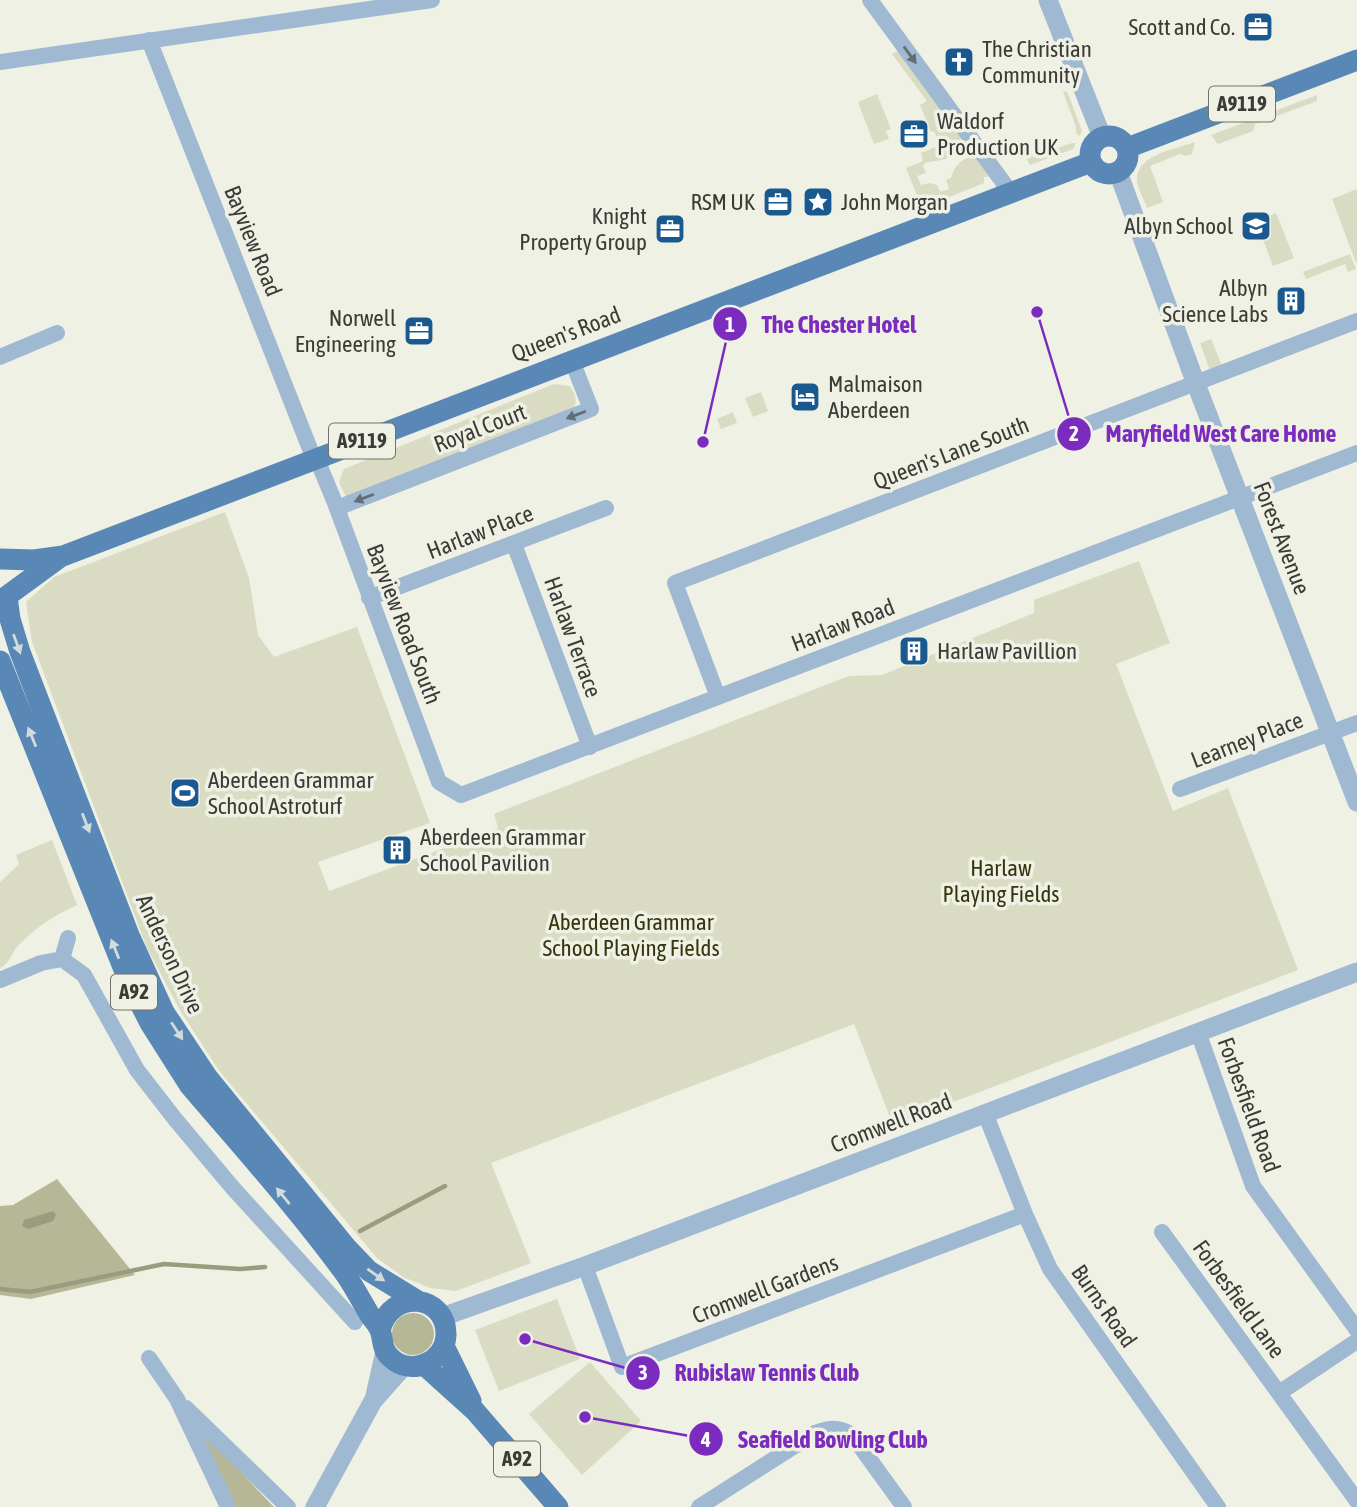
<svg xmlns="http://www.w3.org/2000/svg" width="1357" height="1507" viewBox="0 0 1357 1507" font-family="'Asap Condensed',sans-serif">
<rect width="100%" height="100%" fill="#f0f1e5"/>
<path fill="#d9dbc3" d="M898,51l66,90v5l-18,13 -21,4 -2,3 3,7 -9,3 4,9 8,-2 8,2 3,7 9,-3 -3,-9 5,-2c3,-12 11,-20 24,-23l12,17 1,5h-4v6l-62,25 -16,-40 17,-7 -2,-8 19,-8 -6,-14 -3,1 -11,-27 7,-4 -35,-47z
M1067,91l15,40 -2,5 -4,-3v-6l-13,-35z
M877,94l14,35 -5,2 3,8 -15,5 -16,-42z
M1317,95v6l-62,23 -2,7 -35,13 -7,-9z
M1195,142l-3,12 -6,2 -6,-2 -30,12 13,36 -16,6c-3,-9 -9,-18 -10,-27 -2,-26 39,-32 58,-39z
M1072,143h4l-3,6 -43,16 -10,-18 8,-3 5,13z
M1357,189v74h-1l-24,-64z
M1276,213l18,45 -21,8 -17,-45z
M1350,254l6,15 -8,3 -3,-8 -39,15 -3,-7z
M1211,339l11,27 -12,5 -10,-28z
M554,384l16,2c6,9 8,16 2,25l-226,86 -7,-15 5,-13z
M761,392l7,19 -15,6 -8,-19z
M733,412l4,11 -16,6 -4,-10z
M225,512l24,66 9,57 16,22 83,-30 73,196 -112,39 11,29 169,-63 -4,-14 355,-138 33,-1 152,-62v-13l105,-39 31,82 -54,21 57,147 55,-23 70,182 -405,155 -39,-101 -363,139 40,100 -75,28 -26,-3 -27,-11 -26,-19 -157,-186 -39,-60 -34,-64 -115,-306 -6,-40 28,-25z
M52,840l25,65c-25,12 -41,22 -60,42 -6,7 -8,17 -17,21v-86l19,-18 -3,-9z
M557,1299l23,60 -81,32 -24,-61z
M590,1362l51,59 -59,54 -53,-61z"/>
<path fill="#b5b797" d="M57,1179l78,96 -104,24 -31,-4v-89l13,-1z
M392 1334a21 21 0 1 1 42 0a21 21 0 1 1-42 0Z
M192,1420l80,85 2,2h-38z"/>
<path fill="#9a9c7d" d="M53,1211l3,4 -3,6 -25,8 -6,-3 2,-6z"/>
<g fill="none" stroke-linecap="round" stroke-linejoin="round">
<path stroke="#9a9c7d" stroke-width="4.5" d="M360,1231l85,-45
M0,1289l30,3 134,-28 76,5 25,-2"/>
<path stroke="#9fb9d3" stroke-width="16" d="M870,0l141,193
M149,40l161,409 11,20 14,34 104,279 22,13 896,-342
M0,62l432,-62
M0,357l57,-24
M337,508l254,-99 -19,-48
M514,544l76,203
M369,598l237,-90
M718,697l-43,-114 682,-262
M1180,789l177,-66
M62,959l6,-21
M0,980l41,-17 21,-4 22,16 53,95 38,49 57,68 123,135
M1198,1032l55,154 104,144
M985,1113l40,101 25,55 168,238
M1162,1232l195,269
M585,1266l37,101 403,-153
M149,1358l28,41 51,108
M1279,1393l78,-52
M186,1408l102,99
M699,1507l116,-74c13,-5 24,-7 37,2l52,72"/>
<path stroke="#9fb9d3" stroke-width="19" d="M1048,0l54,137
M1118,172l78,212 161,418
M442,1317l143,-51 772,-294
M374,1400l11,-49
M315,1507l58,-106 31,-35"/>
<path stroke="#5988b7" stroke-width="21" d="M1090 155a19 19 0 1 1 38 0a19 19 0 1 1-38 0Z
M1127,148l230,-88
M0,559l34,1 29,-4 1028,-394
M7,596l3,23 10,33 109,283 35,77 44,66 138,169 23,24 49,30
M7,596l52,-38
M0,661l129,321 21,41 40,63c53,62 108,123 156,189 8,12 15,25 22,37 3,6 9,11 12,18 4,11 1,19 11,28 20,19 54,4 55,-23 1,-40 -54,-48 -66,-5
M444,1346l27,55
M424,1365l51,46 83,96"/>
</g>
<defs><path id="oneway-solid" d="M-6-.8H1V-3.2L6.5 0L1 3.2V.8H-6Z" transform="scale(1.75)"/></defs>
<g fill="#636d75">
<use href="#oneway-solid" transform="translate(910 55) rotate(54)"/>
<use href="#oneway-solid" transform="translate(576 415) rotate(159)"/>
<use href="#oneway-solid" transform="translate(364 498) rotate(159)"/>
</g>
<g fill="#d2dcdc">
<use href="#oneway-solid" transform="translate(17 644) rotate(70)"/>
<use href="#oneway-solid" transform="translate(32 737) rotate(-112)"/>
<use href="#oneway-solid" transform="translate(86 823) rotate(69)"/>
<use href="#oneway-solid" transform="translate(115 949) rotate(-112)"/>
<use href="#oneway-solid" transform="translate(177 1031) rotate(57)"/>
<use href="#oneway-solid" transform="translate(283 1196) rotate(-129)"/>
<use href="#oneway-solid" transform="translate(376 1275) rotate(35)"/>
</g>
<defs>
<g id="office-square" transform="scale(1.575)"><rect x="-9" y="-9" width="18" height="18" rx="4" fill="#1a598f" stroke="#f0f1e5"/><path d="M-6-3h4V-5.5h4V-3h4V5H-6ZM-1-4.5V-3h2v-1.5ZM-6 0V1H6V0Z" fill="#fff"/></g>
<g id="church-square" transform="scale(1.575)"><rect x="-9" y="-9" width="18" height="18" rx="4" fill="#1a598f" stroke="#f0f1e5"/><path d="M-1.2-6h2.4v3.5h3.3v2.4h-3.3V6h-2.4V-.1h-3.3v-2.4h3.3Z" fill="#fff"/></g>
<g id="sight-square" transform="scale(1.575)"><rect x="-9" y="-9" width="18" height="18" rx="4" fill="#1a598f" stroke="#f0f1e5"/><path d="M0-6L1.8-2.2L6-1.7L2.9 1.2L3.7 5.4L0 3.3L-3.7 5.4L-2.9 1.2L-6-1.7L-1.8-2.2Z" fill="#fff"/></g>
<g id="school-square" transform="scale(1.575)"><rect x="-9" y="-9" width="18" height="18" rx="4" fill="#1a598f" stroke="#f0f1e5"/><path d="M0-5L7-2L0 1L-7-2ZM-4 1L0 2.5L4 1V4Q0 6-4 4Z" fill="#fff"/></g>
<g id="building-square" transform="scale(1.575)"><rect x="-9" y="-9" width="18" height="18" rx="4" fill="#1a598f" stroke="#f0f1e5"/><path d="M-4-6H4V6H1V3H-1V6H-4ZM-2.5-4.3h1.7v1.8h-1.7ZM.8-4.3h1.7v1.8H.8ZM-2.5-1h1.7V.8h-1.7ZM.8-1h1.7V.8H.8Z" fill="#fff"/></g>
<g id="hotel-square" transform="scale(1.575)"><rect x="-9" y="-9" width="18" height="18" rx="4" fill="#1a598f" stroke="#f0f1e5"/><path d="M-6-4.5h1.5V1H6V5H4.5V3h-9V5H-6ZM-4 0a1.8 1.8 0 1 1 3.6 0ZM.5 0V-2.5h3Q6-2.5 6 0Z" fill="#fff"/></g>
<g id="stadium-square" transform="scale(1.575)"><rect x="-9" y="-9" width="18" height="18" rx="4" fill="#1a598f" stroke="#f0f1e5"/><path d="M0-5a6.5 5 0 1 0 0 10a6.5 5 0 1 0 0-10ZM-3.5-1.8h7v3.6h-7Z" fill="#fff"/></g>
</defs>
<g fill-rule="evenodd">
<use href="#office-square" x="1258" y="27"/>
<use href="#church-square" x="959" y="62"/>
<use href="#office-square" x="914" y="134"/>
<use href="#office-square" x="778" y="202"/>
<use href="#sight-square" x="818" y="202"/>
<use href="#school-square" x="1256" y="226"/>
<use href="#office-square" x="670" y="229"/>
<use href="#building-square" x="1291" y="301"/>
<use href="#office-square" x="419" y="331"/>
<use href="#hotel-square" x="805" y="397"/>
<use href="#building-square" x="914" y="651"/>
<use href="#stadium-square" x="185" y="793"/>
<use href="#building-square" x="397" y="850"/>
</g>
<g text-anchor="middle" stroke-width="7" stroke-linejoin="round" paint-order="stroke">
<g fill="#f0f1e5" stroke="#71726b" stroke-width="2">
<rect x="1209" y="86.5" width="66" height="35" rx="5"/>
<rect x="329" y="423.5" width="66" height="35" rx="5"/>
<rect x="111" y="974.5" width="46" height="35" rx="5"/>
<rect x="494" y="1441.5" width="46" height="35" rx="5"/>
</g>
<g font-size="21" font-weight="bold" fill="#3b3b37">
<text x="1242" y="111">A9119</text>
<text x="362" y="448">A9119</text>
<text x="134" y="999">A92</text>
<text x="517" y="1466">A92</text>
</g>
<g font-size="23" fill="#3b3b37" stroke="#f0f1e5" text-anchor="start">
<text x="1235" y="35" text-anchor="end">Scott and Co.</text>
<text x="982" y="57">The Christian<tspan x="982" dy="26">Community</tspan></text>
<text x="937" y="129">Waldorf<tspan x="937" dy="26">Production UK</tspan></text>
<text x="755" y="210" text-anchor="end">RSM UK</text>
<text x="841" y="210">John Morgan</text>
<text x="647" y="224" text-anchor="end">Knight<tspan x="647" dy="26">Property Group</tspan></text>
<text x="1233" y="234" text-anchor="end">Albyn School</text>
<text x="1268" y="296" text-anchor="end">Albyn<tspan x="1268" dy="26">Science Labs</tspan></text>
<text x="396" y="326" text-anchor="end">Norwell<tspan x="396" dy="26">Engineering</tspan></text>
<text x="828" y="392">Malmaison<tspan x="828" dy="26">Aberdeen</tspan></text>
<text x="937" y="659">Harlaw Pavillion</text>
<text x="208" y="788">Aberdeen Grammar<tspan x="208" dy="26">School Astroturf</tspan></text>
<text x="420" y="845">Aberdeen Grammar<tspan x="420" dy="26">School Pavilion</tspan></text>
</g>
<g font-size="23" fill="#3b3b37" stroke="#f0f1e5">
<text transform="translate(253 241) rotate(68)" y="8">Bayview Road</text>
<text transform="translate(566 334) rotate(-21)" y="8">Queen's Road</text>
<text transform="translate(480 428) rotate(-21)" y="8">Royal Court</text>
<text transform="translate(951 453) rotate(-21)" y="8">Queen's Lane South</text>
<text transform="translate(480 532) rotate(-21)" y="8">Harlaw Place</text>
<text transform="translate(1282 538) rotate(69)" y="8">Forest Avenue</text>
<text transform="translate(404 624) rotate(69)" y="8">Bayview Road South</text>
<text transform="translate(843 625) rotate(-21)" y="8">Harlaw Road</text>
<text transform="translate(573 637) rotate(70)" y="8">Harlaw Terrace</text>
<text transform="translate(1247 740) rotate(-21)" y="8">Learney Place</text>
<text transform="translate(170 954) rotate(65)" y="8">Anderson Drive</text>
<text transform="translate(1249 1105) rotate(70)" y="8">Forbesfield Road</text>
<text transform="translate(891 1123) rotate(-21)" y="8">Cromwell Road</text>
<text transform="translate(765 1289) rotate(-21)" y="8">Cromwell Gardens</text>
<text transform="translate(1239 1299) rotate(54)" y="8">Forbesfield Lane</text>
<text transform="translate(1104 1306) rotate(55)" y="8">Burns Road</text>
</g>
<g font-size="23" fill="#35360d" stroke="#f0f1e5">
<text x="1001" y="876">Harlaw<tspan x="1001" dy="26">Playing Fields</tspan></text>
<text x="631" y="930">Aberdeen Grammar<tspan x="631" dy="26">School Playing Fields</tspan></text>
</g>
</g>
<path fill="none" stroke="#7b2cbf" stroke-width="2.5" d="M703 442L730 324M1037 312L1074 434M525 1339L643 1373M585 1417L706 1439"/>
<g fill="#7b2cbf" stroke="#f0f1e5" stroke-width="2.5">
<circle cx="703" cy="442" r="7"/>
<circle cx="1037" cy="312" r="7"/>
<circle cx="525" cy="1339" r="7"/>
<circle cx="585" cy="1417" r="7"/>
<circle cx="730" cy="324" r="18"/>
<circle cx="1074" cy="434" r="18"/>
<circle cx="643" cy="1373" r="18"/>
<circle cx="706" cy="1439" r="18"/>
</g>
<g font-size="21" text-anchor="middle" font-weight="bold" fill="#fff">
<text x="730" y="332">1</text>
<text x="1074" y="441">2</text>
<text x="643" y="1380">3</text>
<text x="706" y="1447">4</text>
</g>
<g font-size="24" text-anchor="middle" font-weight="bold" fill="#7b2cbf" stroke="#f0f1e5" stroke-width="7" stroke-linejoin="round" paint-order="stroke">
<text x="839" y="333">The Chester Hotel</text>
<text x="1221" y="442">Maryfield West Care Home</text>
<text x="767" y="1381">Rubislaw Tennis Club</text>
<text x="833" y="1448">Seafield Bowling Club</text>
</g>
</svg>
